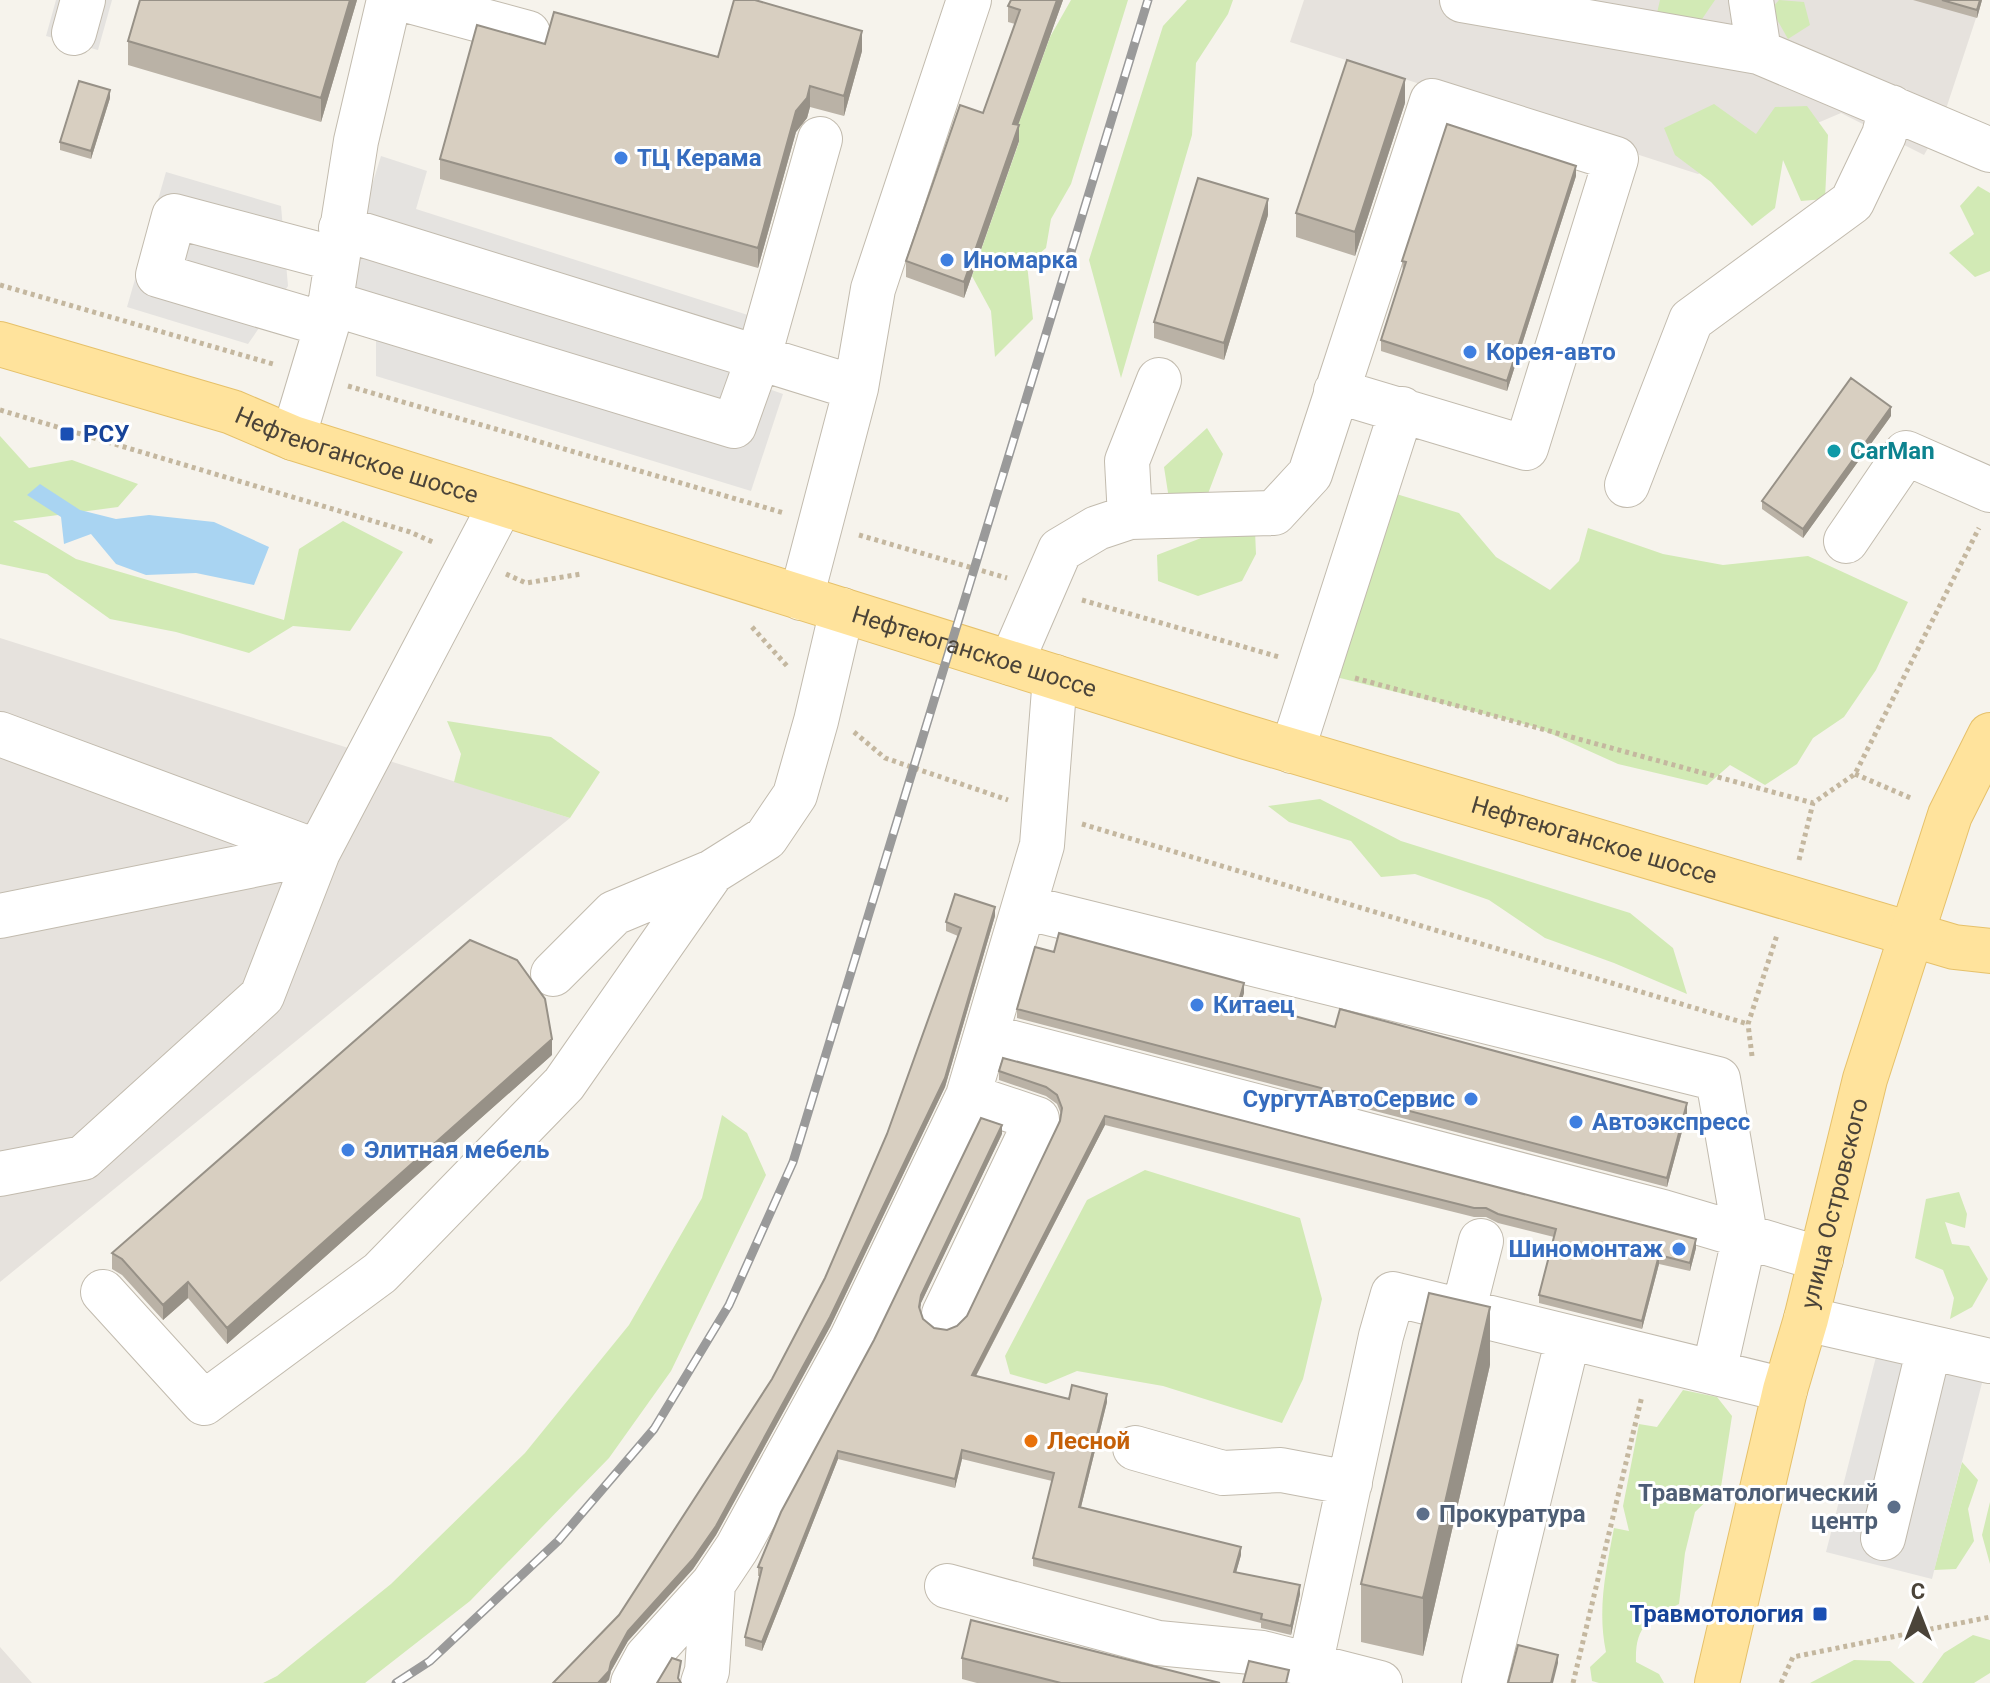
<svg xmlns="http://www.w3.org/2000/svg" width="1990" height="1683" viewBox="0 0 1990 1683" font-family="Roboto,sans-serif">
<rect width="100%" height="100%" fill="#f6f3ec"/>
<path fill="#e6e2dd" d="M1304,0h678l-42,127 -16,28 -83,-42 -143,61 -408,-132z
M0,638l570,180 -570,464z
M0,1647l32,36h-32z"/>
<path fill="#d2eab5" d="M1071,0h57l-57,184 -20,35 -5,29 -19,16 6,55 -38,38 -4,-46 -19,-35 47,-134 -6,-3 37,-102z
M1187,0h46l-5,14 -32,49 -4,72 -71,243 -32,-118 74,-234z
M1660,0h55l-17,25 -41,-12z
M1779,0l25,2 6,23 -22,14 -17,-30z
M1714,104l42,30 19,-27 32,-1 21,29 -3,64 -24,2 -18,-41 -8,48 -23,18 -41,-44 -36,-27 -11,-27z
M1978,186l12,7v78l-15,6 -26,-24 25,-19 -14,-28z
M1207,428l16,26 -17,45h-37l-5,-32z
M0,436l29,32 43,-8 66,24 -20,23 -105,14 63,38 208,61 15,-71 44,-28 60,31 -53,79 -57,-5 -44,27 -73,-21 -66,-13 -63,-45 -47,-10z
M1393,493l66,20 37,44 54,33 29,-29 9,-33 75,26 60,11 85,-9 100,46 -32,68 -32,47 -31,21 -16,26 -32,21 -35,-20 -23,20 -89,-21 -82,-37 -208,-52z
M1255,531l1,23 -14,27 -44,15 -40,-15 -1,-26 52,-20z
M447,721l104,16 49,35 -30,46 -116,-36 7,-28z
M1320,799l81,42 229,72 43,35 14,46 -73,-31 -69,-25 -56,-38 -74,-26 -34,3 -30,-36 -62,-19 -21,-16z
M722,1115l25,18 19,42 -95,196 -62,87 -139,143 -105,82h-102l14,-7 114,-92 134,-131 104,-128 73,-127z
M1145,1170l155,48 22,81 -19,80 -21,44 -119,-37 -86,-15 -31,13 -36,-10 -5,-18 82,-156z
M1959,1192l8,22 -2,14 -20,-6 7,22 17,2 19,33 -16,28 -22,12 4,-21 -11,-28 -28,-12 11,-59z
M1683,1390l34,7 15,19 -11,71 -26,25 -10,41 -6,51c-31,15 -44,22 -43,58l23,12 5,9h-65l-7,-2 -2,-14 16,-15c-9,-43 0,-82 8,-124l15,3 -6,-25 16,-82 18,3z
M1962,1462l16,18 -10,29 6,32 -18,28 -22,1z
M1990,1502v62l-8,-29z
M1973,1635l17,5v33l-16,10h-52l22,-30z
M1854,1660l36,1 25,22h-105z"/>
<path fill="#e5e3e0" d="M56,0h56l-14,50 -52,-14z
M381,156l46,15 -11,38 335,107 -18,60 50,18 -32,97 -375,-115v-71l-37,-13z
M166,172l115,34 7,80 -40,58 -121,-37z
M1877,1353l106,26 -51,200 -106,-27z"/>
<path fill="#a9d4f2" d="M40,484l40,26 36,9 33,-4 65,7 55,25 -15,38 -58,-12 -50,2 -30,-11 -25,-30 -27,10 -3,-27 -34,-22z"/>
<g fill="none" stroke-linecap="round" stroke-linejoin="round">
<g stroke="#c2bbae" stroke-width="46">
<path id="minor" d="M406,0l122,33
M1462,0l297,52 231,98
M1751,0l8,52
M74,33l9,-33
M341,228l515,160
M330,303l404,123 25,-70 61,-217
M327,325l-169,-50 16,-59 162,43
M293,438l34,-113 29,-184 33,-141
M1627,485l64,-165 161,-118 32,-67 7,-28
M1130,517l-3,-56 32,-81
M1846,541l60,-88 84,37
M801,598l55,-210 17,-99 96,-289
M1011,663l49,-113 37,-22 33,-11 144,-4 36,-39 122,-373 184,58 -90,289 -190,-57
M0,734l318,118
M1292,751l110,-342
M1024,907l694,172 27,156 -31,137
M0,916l318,-64
M553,974l61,-61 98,-41 54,-34 29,-43 21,-74 26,-111
M986,1036l677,176 158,47
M0,1174l83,-16 179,-162 56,-144 183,-348
M103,1292l101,111 176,-130 184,-189 148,-212
M1463,1312l18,-71
M944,1314l93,-195 -69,-23
M1806,1319l184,42
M1135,1448l88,25 58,-3 69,13
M1883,1538l46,-190
M947,1586l211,57 104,10 118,30
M1310,1666l71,-330 12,-42 392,96
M633,1683l14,-26 66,-73 24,-36 115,-210 116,-242 74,-251 13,-168
M703,1683l4,-12 6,-87
M1484,1683l84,-345"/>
</g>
<g stroke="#e6c16a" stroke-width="46">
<g id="major">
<path id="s1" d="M0,344l232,68 61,26 953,299 708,210 36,4"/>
<path id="s2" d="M1717,1683l68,-293 21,-71 59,-240 85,-264 40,-80"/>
</g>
</g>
<path stroke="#c4b79f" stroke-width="5" stroke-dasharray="4 4" stroke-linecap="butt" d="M0,285l273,79
M348,386l436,127
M0,410l410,122 25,11
M859,535l148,43
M506,574l20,9 55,-9
M1082,600l197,57
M752,627l35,39
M1355,678l458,125
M854,732l31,26 123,42
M1855,774l58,25
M1082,824l666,200
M1799,860l14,-57 42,-29 124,-246
M1752,1056l-4,-32 29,-89
M1573,1683l69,-287
M1781,1683l12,-26 197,-40"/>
<use href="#minor" stroke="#fff" stroke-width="44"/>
<use href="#major" stroke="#ffe39c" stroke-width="44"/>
<g stroke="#9a9a9a" stroke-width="9">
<path id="rail" d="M396,1683l34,-22 128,-120 96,-112 75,-124 64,-143 355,-1162"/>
</g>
<use href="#rail" stroke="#fff" stroke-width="6" stroke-dasharray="18" stroke-linecap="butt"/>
</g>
<path fill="#bab2a6" d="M357,0l-36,122 -193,-57v-24z
M1063,0l-45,125 1,16 -55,157 -58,-21v-16l77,-148 32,-89 -7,-2v-16z
M1913,0h69l-5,18z
M545,44l173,13 144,-6 -18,65 -34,-9 -3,11 -11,14 -38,136 -318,-89v-20z
M110,98l-19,61 -31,-9v-8z
M1405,103l-50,153 -59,-19v-24z
M1576,176l-69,215 -126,-40v-11l22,-68 -1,-11z
M1268,215l-44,145 -70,-22v-16z
M1891,416l-88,122 -41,-29v-8z
M995,916l-50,171 -115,240 -114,208 -23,34 -65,72 -17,30 -2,9 10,-65 153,-236 53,-101 62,-144 71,-198 -12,-5v-9z
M1054,952l190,41 -3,8 94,26 352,86 -20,74 -650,-169v-9z
M552,1055l-325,289 -39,-46 -25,22 -41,-45 -10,-6v-16z
M999,1071l697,177 -6,23 -31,-7 -17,65 -103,-26v-8l15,-58 -56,-14 -12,-6h-12l-369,-92 -129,251 93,23 38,3 -26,105 160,48 -5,17 64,22 -9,41 -30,-7v-5l-228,-57v-8l19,-77 -90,-22 -7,29 -117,-29 -76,192 -17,-5v-9l15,-61h-2v-9l244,-433 -81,169 -1,7 3,9 11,9 13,2 10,-4 10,-10 93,-195 1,-7 -4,-10 -11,-8 -47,-16z
M1490,1365l-67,291 -62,-14v-58z
M962,1658l258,25h-243l-15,-4z"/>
<path fill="#979187" d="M350,0h7l-36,122v-24z
M1057,0h6l-50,139v-15z
M1980,0h2l-5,18v-8z
M862,31v20l-18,65v-20z
M1405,79v24l-50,153v-24z
M810,86v21l-3,11 -11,14 -38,136v-20l38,-137z
M110,90v8l-19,61v-8z
M1019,125v16l-55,157v-16z
M1576,166v10l-69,215v-10z
M1268,199v16l-44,145v-17z
M1891,407v9l-88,122v-9z
M995,907v9l-50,171 -115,240 -114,208 -23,34 -65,72 -17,30 -2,9 -3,3h-8l30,-52 88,-105z
M1244,983v10l-5,17v-9z
M552,1039v16l-325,289v-16z
M1687,1103v10l-20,74v-9z
M1105,1116v9l-133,258v-8z
M1002,1125v9l-81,169 -2,12 2,-20z
M1696,1239v9l-6,23v-8z
M1659,1255v9l-17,65v-8z
M188,1282v16l-25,22v-15z
M1490,1307v58l-67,291v-58z
M1107,1394v8l-28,113v-8z
M962,1450v9l-7,29v-9z
M838,1451v8l-76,192v-9z
M1241,1547v8l-7,25v-8z
M1300,1585v9l-9,41v-9z
M1558,1655v8l-5,20h-2z"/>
<path fill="#d8cfc1" stroke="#979187" stroke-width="2" d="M140,0h210l-29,98 -193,-57z
M734,0h21l107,31 -18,65 -34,-10 -3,12 -11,13 -38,137 -318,-89 37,-134 68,19 9,-32 164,45z
M1011,0h46l-44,124 6,1 -55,157 -58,-21 54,-156 23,8 37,-103 -12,-4z
M1942,0h38l-3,10z
M1347,60l58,19 -50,153 -59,-19z
M79,81l31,9 -19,61 -31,-9z
M1447,124l129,42 -69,215 -126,-41 25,-78 -4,-1z
M1198,178l70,21 -44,144 -70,-21z
M1851,378l40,29 -88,122 -41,-28z
M955,894l40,13 -50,171 -115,239 -114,209 -23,33 -65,72 -17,31 -2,9 -11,12h-45l66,-68 153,-236 53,-101 62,-144 74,-206 -15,-6z
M1059,933l185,50 -5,18 96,26 5,-18 347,94 -20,75 -650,-169 18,-62 19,5z
M470,940l47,20 28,39 7,40 -325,289 -39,-46 -25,23 -41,-46 -10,-6z
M1003,1058l693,181 -6,24 -31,-8 -17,66 -103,-26 17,-66 -58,-15 -12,-6h-12l-369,-92 -133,259 97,24 3,-14 35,9 -28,113 162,40 -7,25 66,13 -9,41 -30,-7 1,-5 -229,-56 21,-85 -92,-23 -7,29 -117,-28 -76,191 -17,-5 17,-69 -4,-1 23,-55 93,-172 107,-222 21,7 -81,170 -2,12 4,12 11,9 13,2 10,-4 10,-10 93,-195 2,-13 -5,-13 -11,-8 -47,-16z
M1429,1293l61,14 -67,291 -62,-14z
M971,1620l249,63h-159l-99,-25z
M1518,1645l40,10 -7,28h-43z
M672,1658l9,3 -3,17 3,5h-24z
M1249,1661l40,9 -3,13h-43z"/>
<g fill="#3f7fe0" stroke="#fff" stroke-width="3">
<circle cx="621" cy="158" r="8"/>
<circle cx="947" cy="260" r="8"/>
<circle cx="1470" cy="352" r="8"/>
<circle cx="1197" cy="1005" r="8"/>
<circle cx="1471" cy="1099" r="8"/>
<circle cx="1576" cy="1122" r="8"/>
<circle cx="348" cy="1150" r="8"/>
<circle cx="1679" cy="1249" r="8"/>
</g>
<g fill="#1a4fb4" stroke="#fff" stroke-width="3">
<rect x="59" y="426" width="16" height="16" rx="4"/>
<rect x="1812" y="1606" width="16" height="16" rx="4"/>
</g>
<circle fill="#0f9aa8" stroke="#fff" stroke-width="3" cx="1834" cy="451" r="8"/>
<circle fill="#e8710a" stroke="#fff" stroke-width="3" cx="1031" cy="1441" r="8"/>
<g fill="#5c6f8a" stroke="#fff" stroke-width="3">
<circle cx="1894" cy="1507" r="8"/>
<circle cx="1423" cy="1514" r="8"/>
</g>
<g text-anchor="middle" stroke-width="6" stroke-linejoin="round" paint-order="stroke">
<g font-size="24" font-weight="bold" fill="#366cbe" stroke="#fff" text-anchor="start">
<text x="637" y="166">ТЦ Керама</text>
<text x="963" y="268">Иномарка</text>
<text x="1486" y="360">Корея-авто</text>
<text x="1213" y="1013">Китаец</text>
<text x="1455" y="1107" text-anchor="end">СургутАвтоСервис</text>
<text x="1592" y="1130">Автоэкспресс</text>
<text x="364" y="1158">Элитная мебель</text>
<text x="1663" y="1257" text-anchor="end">Шиномонтаж</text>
</g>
<g font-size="24" font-weight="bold" fill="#164399" stroke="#fff" text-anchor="start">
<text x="83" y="442">РСУ</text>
<text x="1804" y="1622" text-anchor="end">Травмотология</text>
</g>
<g font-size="24" font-weight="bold" fill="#0d838f" stroke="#fff" text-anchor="start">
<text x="1850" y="459">CarMan</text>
</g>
<g font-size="24" fill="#4b4439" stroke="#fff">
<text dy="8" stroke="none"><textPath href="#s1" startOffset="374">Нефтеюганское шоссе</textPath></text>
<text dy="8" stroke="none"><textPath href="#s1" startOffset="1022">Нефтеюганское шоссе</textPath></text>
<text dy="8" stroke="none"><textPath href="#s1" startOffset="1670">Нефтеюганское шоссе</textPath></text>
<text dy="8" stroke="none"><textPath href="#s2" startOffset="494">улица Островского</textPath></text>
</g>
<g font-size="24" font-weight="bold" fill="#c56008" stroke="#fff" text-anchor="start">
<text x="1047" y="1449">Лесной</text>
</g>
<g font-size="24" font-weight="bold" fill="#4e5e75" stroke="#fff" text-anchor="end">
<text x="1878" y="1501">Травматологический<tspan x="1878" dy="28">центр</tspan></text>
<text x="1439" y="1522" text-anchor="start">Прокуратура</text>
</g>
</g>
<g transform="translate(1918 1611)" stroke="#ffffff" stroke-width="6" paint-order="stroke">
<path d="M0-6L14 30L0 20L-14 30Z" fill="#4b4439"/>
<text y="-12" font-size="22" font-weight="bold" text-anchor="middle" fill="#4b4439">С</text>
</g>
</svg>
